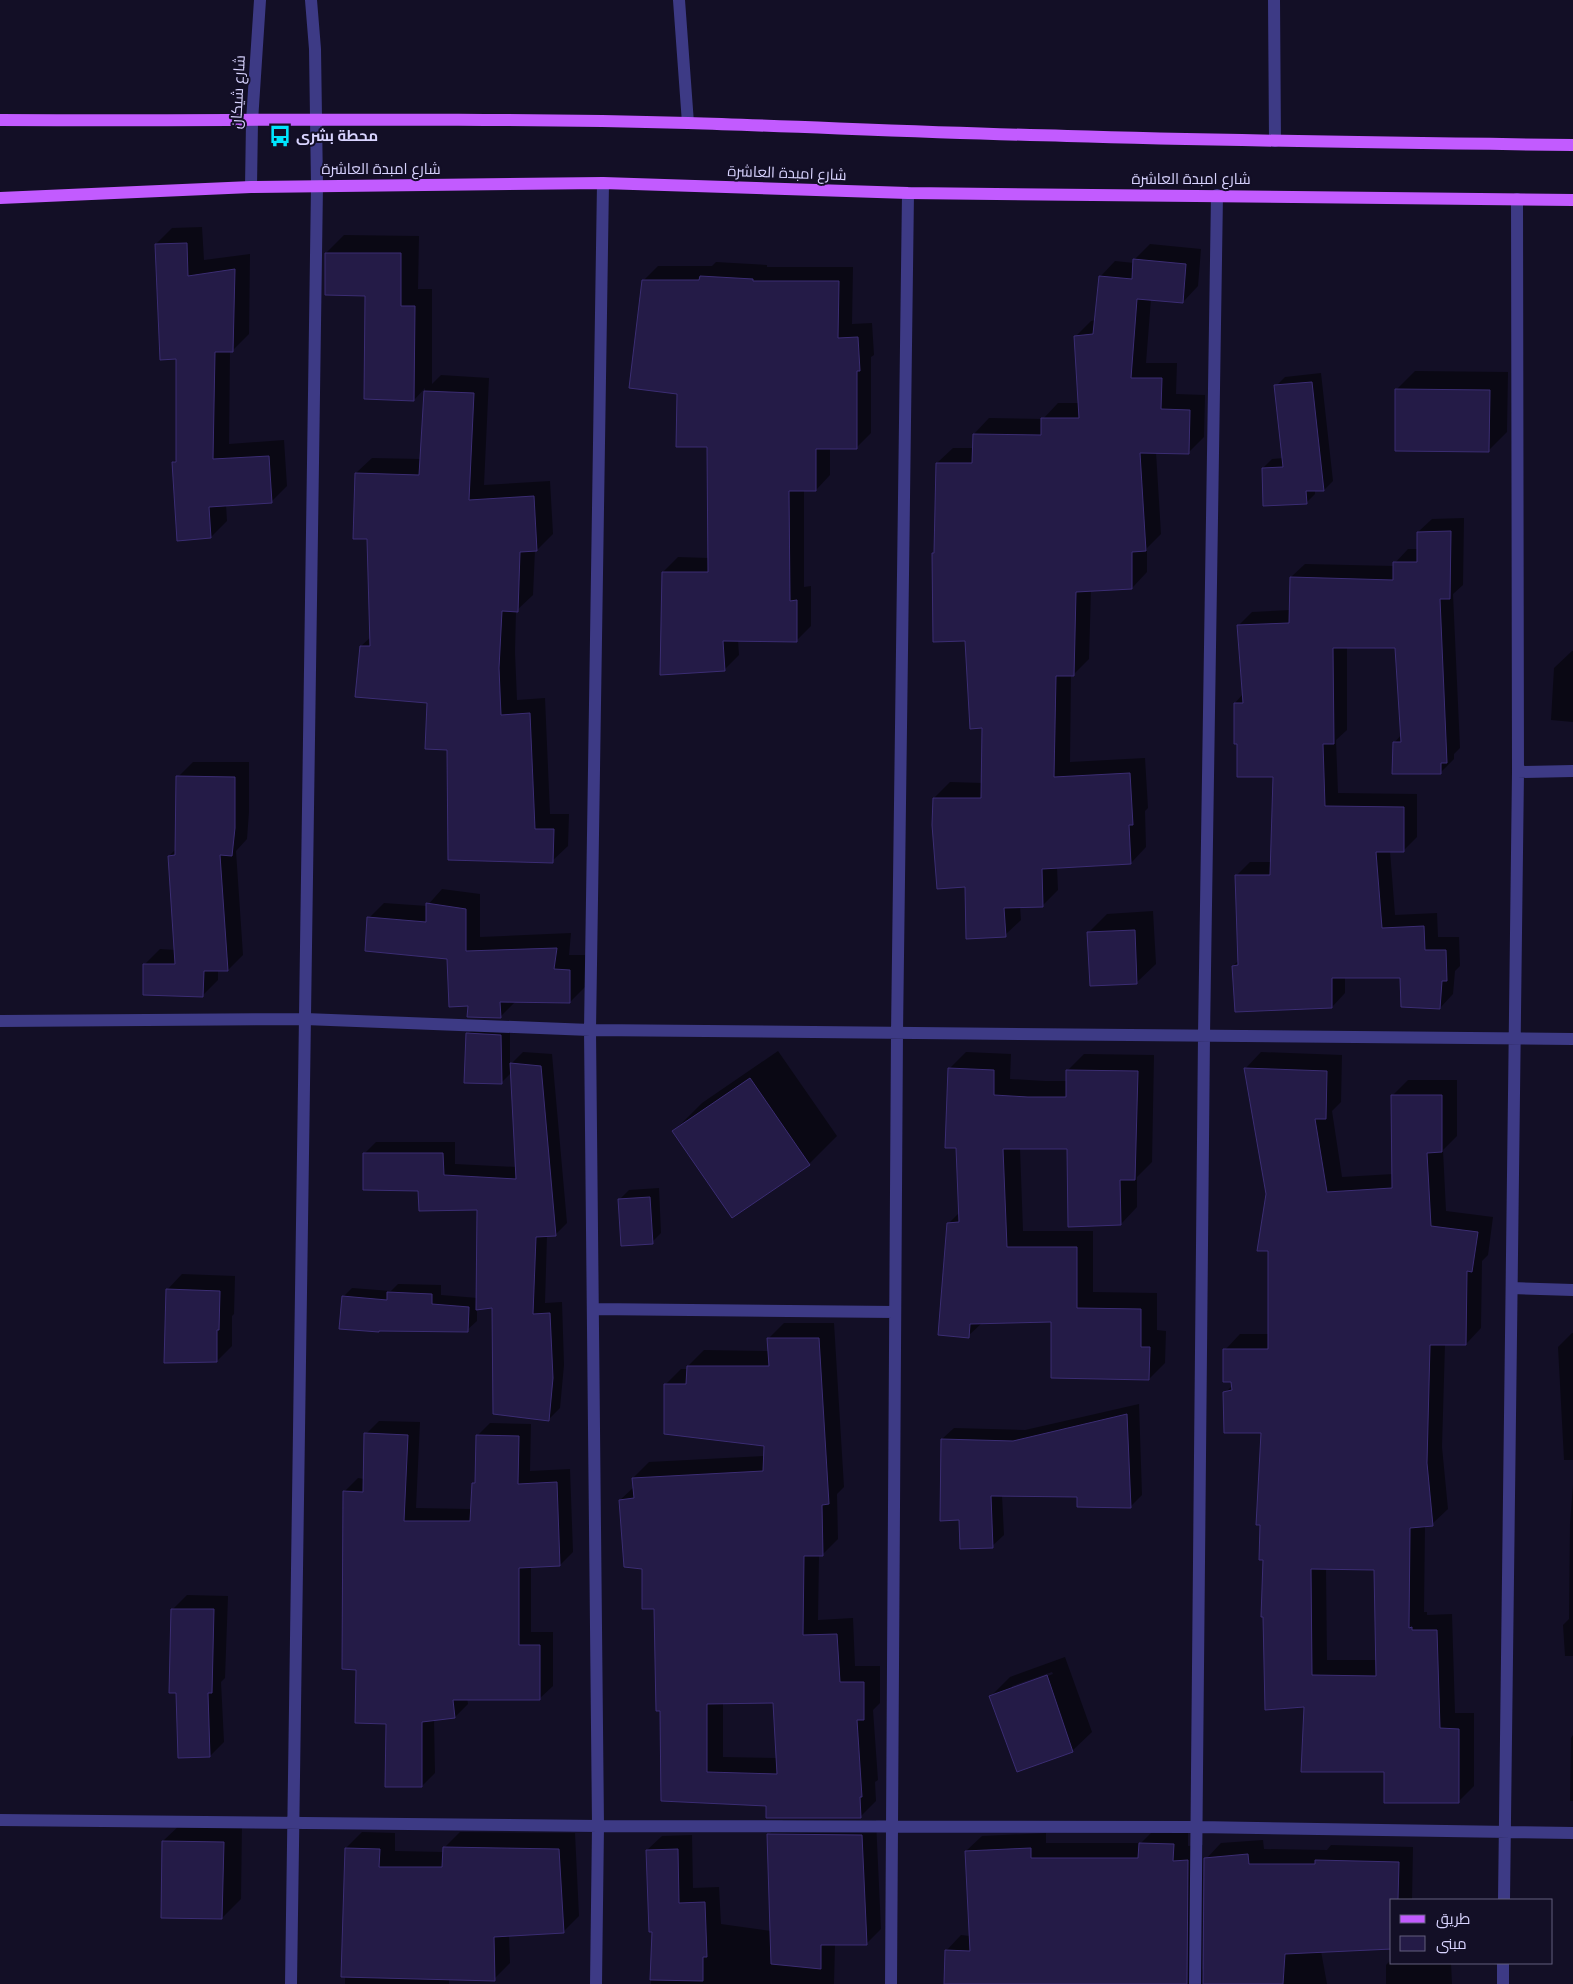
<svg xmlns="http://www.w3.org/2000/svg" width="1573" height="1984" viewBox="0 0 1573 1984" font-family="Raleway,Cairo,sans-serif">
<rect width="100%" height="100%" fill="#130f26"/>
<path fill="#0007" fill-rule="evenodd" d="M202,227l2,33 46,-6 -1,80 -16,16h-3l-1,94 55,-4 3,46 -16,16 -45,2 1,17 -16,16 -38,-75 5,-4 -1,-100 -21,-114 16,-16z
M344,235l75,1 -1,53h14v95l9,-9 48,3 -5,107 66,-4 3,53 -16,16h-2l-2,45 -17,16 -1,41 2,48 28,-2 5,116h19l-1,32 -16,15 -104,-113 -20,-46 -67,-56 10,-9 -3,-99 -12,-65 16,-15 49,1 4,-71 -11,12 -48,-105 -40,-42z
M1150,244l51,5 -3,37 -15,16 -32,-3 -5,64h31l-1,31 29,1 -1,42 -16,16 -32,-1 5,82 -14,14v24l-15,16 -41,2 -2,69 -16,16h-2l-1,87 75,-4 3,50 -3,3 1,36 -15,16 -74,4 1,23 -15,15 -23,1 1,14 -16,15 -39,-50 -32,-87 16,-16 33,1v-56l-17,-87 -32,-87 1,-2 2,-88 16,-15h21v-14l15,-16 54,1 15,-16h21l-3,-67 15,-15 5,-1 4,-43 15,-16 19,2v-3z
M716,262l51,3v2h86l-1,57 20,-1 2,32 -3,2v76l-15,15h-26v27l-14,15h-12v97l7,-1v40l-15,15 -58,-1 1,15 -14,14 -62,-97 15,-15 31,1v-112l-30,-54 -36,-111 15,-15h54z
M1415,371l93,1 -1,60 -19,19 -92,-61z
M1321,373l12,108 -9,9h-9v4l-9,9 -43,-35 9,-9 12,-1 -8,-72 9,-9z
M1464,518l-1,67 -10,9 7,154 -6,6v5l-14,14 -46,-30 8,-9 -6,-87 -49,-1v84l-11,10 2,53 79,1v43l-14,14h-13l5,64 42,-2 1,24h21l1,29 -5,5 -2,23 -13,14 -39,-31h-56v16l-13,14 -99,-41 6,-6 -3,-84 14,-14h22l3,-87 -36,-32 -4,-40 8,-9 -5,-68 14,-14 38,-2 1,-33 14,-13 90,2v-3l13,-14h10v-17l14,-13z
M1572,651h1v71l-22,-2 3,-52z
M193,762h56v50l-2,27 -11,12 7,104 -15,15h-10v10l-15,15 -58,-31 15,-15 16,1 -7,-94 7,-7 2,-72z
M442,889l38,5v43l91,-4 -2,22h16v32l-15,15h-55l-15,15 -31,-12 -21,-47 -79,-40 15,-15 43,3z
M1153,911l3,53 -19,18 -48,-50 18,-18z
M477,1025l33,1v39l13,-13 29,2 15,169 -12,12h-8l-2,68 17,-1 2,63 -4,43 -12,12 -55,-113 -16,2v12l-10,9 -124,-33 9,-9 39,3 7,-7 43,1v10l37,3 1,-90 -60,-19 -55,-35 12,-12h79v22l62,3 -5,-95 -11,11 -33,-49z
M778,1051l59,85 -28,28 -135,-33 28,-28z
M966,1052l45,2 -1,25 35,2h22v-10l17,-17 70,1 -2,107 -15,15v30l-16,17 -53,-76h-48l3,83h70v61l64,1v37l9,1 -1,32 -16,16 -97,-59 -70,3 -14,13 -20,-112 12,-12 -3,-65 -8,-78z
M1261,1052l81,3 -1,47 -9,9 10,66 51,-3v-79l15,-15h49v56l-14,14 3,61 47,6 -5,38 -6,6 -1,67 -15,16h-21l-3,103 6,62 -16,15 -7,1 -1,87h3v3l25,-1 3,99h19v73l-16,16 -153,-97 -40,-146 -2,-127 -38,-39 8,-8 -8,-35 15,-16h29l1,-84 -3,-56 -21,-126zM1326,1568l49,1 2,91h-50z
M659,1188l2,45 -9,9 -32,-43 9,-9z
M182,1274l53,2 -1,38 -2,2v30l-15,15 -50,-71z
M784,1323h50l10,164 -7,7 1,45 -16,16h-3l-1,65 35,-2 2,48h25v37l-7,7 5,70 -3,2 1,19 -16,16 -93,-12 -105,-6v-89l-7,-102 -35,-108 14,-13 -1,-9 16,-16 116,-6v-11l-100,-60 16,-16h7v-3l16,-16 65,1v-13zM774,1702l3,56 -54,-1v-54z
M1572,1333h1v127h-9l-6,-113z
M1139,1404l3,91 -11,11 -53,-10 -76,-1 2,40 -12,11 -32,-27 -18,-80 12,-11 71,2z
M379,1421l41,1 -4,86 56,1 2,-25 2,-2 1,-46 13,-13 41,1 -1,47 40,-2 3,83 -13,13 -29,1v66h22v54l-14,13 -72,-1 1,6 -13,13 -21,3 1,53 -13,13 -65,-117 -12,-178 13,-13 6,1 2,-45z
M1573,1485v171h-8l-2,-31 6,-6 1,-96z
M187,1595l41,1 -3,82 -4,4 3,60 -14,14 -37,-147z
M1065,1657l27,75 -19,18 -55,20 -27,-74 19,-19zM1052,1672l1,2 -41,15v-3z
M1573,1735v66h-3l1,-63z
M783,1820h93l5,109 -15,15h-31l-1,40h-183l2,-54 -6,-80 15,-14 30,-1 1,53 26,-1 2,37 50,7 -3,-96z
M182,1823h60l-1,76 -19,19 -59,-77z
M1155,1829h33v17l15,-1 -1,123 2,7 2,-116 15,-16 42,-3 1,9 63,1 4,-5 82,2 -1,53h-20l-71,51 6,33h-382l1,-33 15,-16 9,1 -4,-85 16,-15 64,-3v10h95z
M362,1832l33,1v18l49,1v-4l16,-16 115,1 4,83 -16,16 -54,3 1,28 -16,16h-45v5h-104l1,-136z
M1392,1959v4h59l1,21h-66v-19z"/>
<path fill="#241b47" stroke="#3b2d73" fill-rule="evenodd" d="M187,243l1,33 47,-7 -2,83h-18l-2,107 56,-3 3,47 -63,4 2,31 -34,3 -5,-79h4v-103l-16,1 -5,-116z
M325,253h76v53h14l-1,95 -50,-2 1,-103 -40,-1z
M1133,259l53,5 -3,39 -46,-4 -6,79h31l-1,31 29,1 -1,44 -49,-1 6,98 -14,1v37l-56,3 -2,84h-18l-2,101 76,-4 3,52h-4l2,39 -89,5 1,38 -39,1 2,29 -40,2 -1,-52 -28,2 -5,-64 1,-27h48l1,-70 -12,1 -5,-88 -32,1 -1,-89h2l2,-90h36l1,-29 68,1v-17h38l-5,-82 19,-2 6,-58 33,3z
M700,276l53,3v2h86l-1,57 20,-1 2,34h-3v78h-41v42h-27l1,110 7,-1v42l-74,-1 2,30 -65,4 2,-103h46l-1,-125h-31l1,-53 -48,-6 13,-108h57z
M1312,382l12,109h-18l1,13 -44,2 -1,-38 21,-1 -9,-82z
M1395,389l95,1 -1,62 -94,-1z
M424,391l50,2 -5,107 65,-4 3,55 -17,1 -2,60 -16,-1 -3,57 2,47 29,-2 5,116h19l-1,34 -105,-3 -1,-110 -22,-1 2,-46 -72,-6 5,-51h10l-3,-107h-14l2,-66 64,2z
M1451,531l-1,68h-10l7,164h-6v11h-49l1,-32h8l-6,-94h-62l1,96h-11l2,62 79,1v45h-28l6,76 42,-2 1,24h21l1,31h-5l-2,28 -39,-2 -1,-29h-68v30l-97,4 -3,-46 6,-1 -3,-90h35l3,-98h-36v-33h-3v-41h9l-6,-78 52,-2 1,-46 103,3v-18h24v-30z
M176,776l59,1v51l-3,28 -12,-1 8,116h-24l-1,26 -60,-2v-31h32l-7,-108 7,-1z
M426,903l40,6v42l91,-3 -3,21 16,1v33l-70,-1 1,16 -34,-1 1,-11 -19,1 -2,-48 -82,-8 2,-34 59,5z
M1135,930l2,54 -47,2 -3,-54z
M466,1033l35,2 1,49 -38,-1z
M510,1063l31,3 15,170 -20,1 -3,77 17,-1 3,65 -4,43 -56,-7 -1,-106 -16,2 1,-100 -58,1 -1,-20 -55,-1v-37h80l1,22 72,4z
M948,1068l46,2v25l34,2h38v-27l72,1 -3,109h-15l1,45 -53,2 -1,-78h-64l4,98h70v61l64,1v38h9l-1,33 -98,-2v-56l-81,2 -1,14 -31,-3 9,-112 12,-1 -3,-74h-11z
M1244,1068l83,3 -1,48h-11l12,73 65,-4 -1,-93h51v57l-15,1 4,73 47,6 -6,40 -5,-1 -1,74h-36l-3,118 6,63 -23,2 -1,100 3,-1v3h25l3,98 19,1v74h-75v-31h-83l3,-65 -39,3 -2,-93h-2l2,-57h-4l1,-35h-4l5,-92h-37l-1,-41 9,-2 -1,-8h-8v-33h45v-98h-11l9,-57zM1311,1569l63,1 2,106 -64,-1z
M750,1078l60,87 -78,53 -60,-87z
M650,1197l3,47 -32,2 -3,-47z
M166,1289l54,2 -1,39h-2v32l-53,1z
M387,1292l45,2v10l37,3 -1,25 -89,-1v1l-40,-3 3,-33 45,4z
M767,1338h52l10,166 -7,1 1,51h-19l-1,79 34,-1 3,48h24v38h-7l5,77h-2l1,21h-95v-12l-105,-5 -1,-90h-4l-2,-102h-12v-40l-18,-2 -5,-67 15,-2 -2,-20 131,-7 1,-25 -100,-12v-50h22l1,-18h82zM773,1703l4,71 -70,-2v-68z
M1127,1414l4,94 -54,-1v-10l-86,-1 2,52 -33,1 -1,-29 -19,1 1,-82 72,2z
M364,1433l44,2 -4,86h66l2,-38h3l1,-48 43,1 -1,48 39,-2 3,84 -41,2v77h21v55h-87l2,18 -33,4v65h-37l1,-63 -31,-1 1,-53 -14,-1 1,-178 20,1z
M171,1609h43l-2,84h-4l2,64 -32,1 -2,-65h-7z
M1047,1675l26,77 -56,20 -28,-76z
M767,1834l95,1 5,110h-46v24l-50,-5z
M162,1841l62,1 -2,77 -61,-1z
M1139,1843l35,1 -1,17 15,-1 -1,124h-243l1,-34 25,1 -5,-100 66,-3v10h107z
M443,1847l116,2 5,84 -70,4 1,44 -154,-4 4,-129 35,1 -1,18h63z
M678,1849l1,54 26,-1 2,55h-4v24l-53,-1 2,-48h-3l-3,-82z
M1248,1854l1,10h66v-4l84,2 -1,38h-6v49l-107,5 -2,30h-80l1,-126z"/>
<g fill="none" stroke-linecap="round" stroke-linejoin="round">
<path stroke="#3d3a85" stroke-width="12" d="M679,0l9,123
M1274,0l1,141
M251,187l1,-66 8,-121
M1518,772l55,-1
M0,1021l305,-2 285,11 983,9
M1512,1288l61,2
M593,1309l302,3
M0,1820l598,6 600,1 375,6
M1504,1900l14,-1128 -1,-573
M291,1984l26,-1798 -2,-137 -4,-49
M596,1984l2,-158 -8,-796 13,-847
M891,1984l6,-951 11,-840
M1195,1984l9,-949 13,-840
M1503,1984v-21"/>
<path stroke="#c25bff" stroke-width="12" d="M0,120c229,1 459,-3 688,3 126,4 253,10 379,13 169,5 337,7 506,9
M0,198l251,-11 352,-4 305,10 665,7"/>
</g>
<defs>
<g id="bus-bare" transform="scale(1.725)"><path d="M-5-6H5V4H4V6H2V4H-2V6H-4V4H-5ZM-3.5-4V0h7V-4ZM-3.5 1.2v1.5H-2V1.2ZM2 1.2v1.5H3.5V1.2Z" fill="#00e5ff" stroke="#130f26" stroke-width="2.5" paint-order="stroke"/></g>
</defs>
<g fill-rule="evenodd">
<use href="#bus-bare" x="280" y="136"/>
</g>
<g text-anchor="middle" stroke-width="4" stroke-linejoin="round" paint-order="stroke">
<g font-size="15" fill="#d9d4ff" stroke="#130f26">
<text transform="translate(238 92) rotate(-87)" y="5">شارع شيكان</text>
<text x="381" y="174">شارع امبدة العاشرة</text>
<text transform="translate(787 173) rotate(2)" y="5">شارع امبدة العاشرة</text>
<text x="1191" y="184">شارع امبدة العاشرة</text>
</g>
<g font-size="15" font-weight="bold" fill="#d9d4ff" stroke="#130f26" text-anchor="start">
<text x="296" y="141">محطة بشرى</text>
</g>
</g>
<rect x="1390" y="1899" width="162" height="65" fill="#130f26" stroke="#625e7d"/>
<rect x="1400" y="1915" width="25" height="8" fill="#c25bff" stroke="#625e7d"/>
<text x="1436" y="1924" font-size="15" fill="#d9d4ff">طريق</text>
<rect x="1400" y="1936" width="25" height="15" fill="#241b47" stroke="#625e7d"/>
<text x="1436" y="1949" font-size="15" fill="#d9d4ff">مبنى</text>
</svg>
